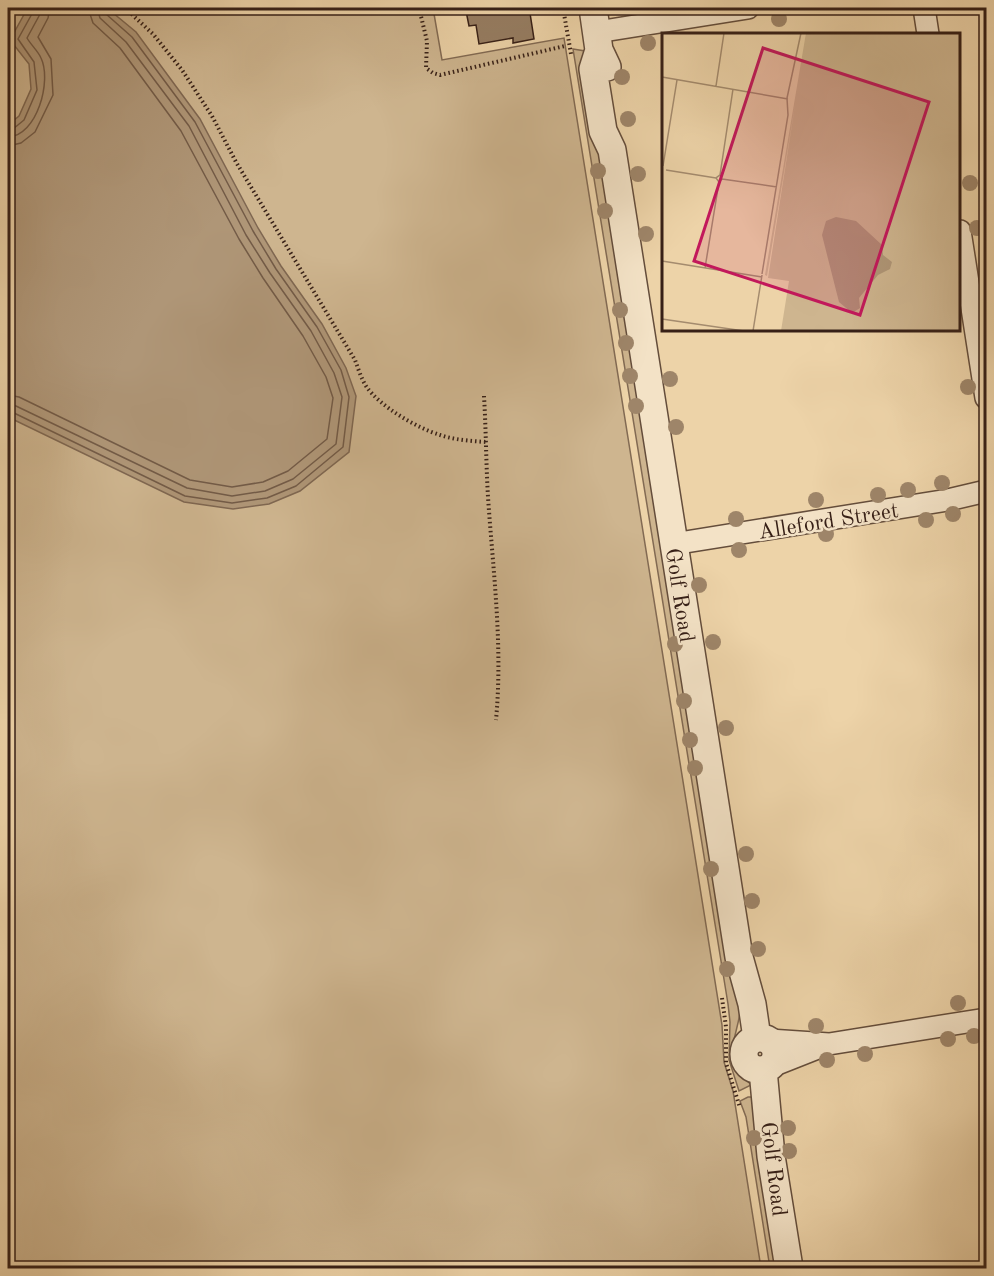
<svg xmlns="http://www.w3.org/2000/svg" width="994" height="1276" viewBox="0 0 994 1276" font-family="'Old Standard TT',serif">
<rect width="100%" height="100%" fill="#edd3a8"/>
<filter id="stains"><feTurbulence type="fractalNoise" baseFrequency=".00333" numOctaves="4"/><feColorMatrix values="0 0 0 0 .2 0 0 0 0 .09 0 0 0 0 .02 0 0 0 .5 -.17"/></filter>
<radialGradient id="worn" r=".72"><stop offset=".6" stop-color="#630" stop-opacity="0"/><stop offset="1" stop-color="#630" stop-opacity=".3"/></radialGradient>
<path fill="#ceb58f" stroke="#826a53" stroke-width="1.5" d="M8,8h425l9,52 122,-22 158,987 2,37 9,29 28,177h-753z
M573,49l12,2 155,961c-2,18 -12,36 -4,53 3,8 10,13 15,20l-12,6 -10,-31 1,-38 -2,-18z
M748,1097h5l24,171h-7l-24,-151 -6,-16z"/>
<path fill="#af9677" stroke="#7f6751" stroke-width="1.5" d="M30,8h77l29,24 64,87 58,109 23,38 41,58 24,44 10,28 -7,56 -49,39 -31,13 -36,5 -49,-7 -176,-85v-292l11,-9 12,-27 -2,-25 -19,-24 16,-29z"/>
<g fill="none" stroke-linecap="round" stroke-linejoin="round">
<path stroke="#735b47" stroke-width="1.5" d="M8,130l5,-1 11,-9 13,-30 -3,-28 -16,-23 15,-27v-4
M8,137c29,-1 44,-56 33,-79 -3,-7 -10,-13 -14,-20l12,-22 2,-8
M8,146l13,-3 14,-11 18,-37 -2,-36 -13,-22 10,-19 2,-10
M8,395l11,2 171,83 42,7 31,-5 25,-11 39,-32 6,-41 -7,-21 -23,-41 -40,-58 -24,-39 -58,-108 -61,-83 -27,-25 -5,-15
M8,404l8,2 171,82 45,8 33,-5 28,-12 43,-35 6,-47 -8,-24 -23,-42 -41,-58 -24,-38 -57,-109 -63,-84 -26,-24 -3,-10
M8,412h4l173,84 47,7 35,-5 29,-12 47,-39 6,-50 -8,-27 -24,-43 -41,-58 -23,-38 -58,-109 -63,-85 -26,-23 -1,-6"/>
</g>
<path fill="#967d62" stroke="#372017" stroke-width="1.5" d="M475,8h73l1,2 -19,3 4,26 -21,4v-5l-34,6 -3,-19 -7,1 -3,-15 9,-2z"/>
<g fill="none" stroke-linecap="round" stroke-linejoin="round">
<g stroke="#644d3b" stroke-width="24">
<path id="minor" d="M924,8l4,26
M597,32l151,-24
M960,231l26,167
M673,544l275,-44 34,-8
M769,1040l60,4 157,-25
M772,1066l48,-19"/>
</g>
<g stroke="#644d3b" stroke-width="30">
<path id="tertiary" d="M593,8l6,42 8,17
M599,50l-6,19 10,62 9,19 127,807 13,47 5,34
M744 1054a16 16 0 1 1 32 0a16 16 0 1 1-32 0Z
M763,1070l8,86 18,112"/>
</g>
<path stroke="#372017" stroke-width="4" stroke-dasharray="1.5 3" stroke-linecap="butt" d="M125,8l28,26 29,36 30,46 24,46 119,198c3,8 6,18 11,26 13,20 51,42 74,49 15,5 31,6 46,7
M419,8l8,33 -1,27 7,5 7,2 125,-29
M563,8l8,46
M484,396c2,33 2,67 4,101 5,74 15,148 8,223
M722,998l4,29v36l14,45"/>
<use href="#minor" stroke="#f3e2c6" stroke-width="21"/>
<use href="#tertiary" stroke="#f3e2c6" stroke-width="27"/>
</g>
<g fill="#9e8569">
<circle cx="779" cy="19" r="8"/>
<circle cx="648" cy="43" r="8"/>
<circle cx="622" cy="77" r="8"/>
<circle cx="628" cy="119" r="8"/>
<circle cx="598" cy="171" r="8"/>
<circle cx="638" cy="174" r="8"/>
<circle cx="970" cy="183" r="8"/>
<circle cx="605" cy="211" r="8"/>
<circle cx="977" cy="228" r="8"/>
<circle cx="646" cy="234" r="8"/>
<circle cx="620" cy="310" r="8"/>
<circle cx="626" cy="343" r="8"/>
<circle cx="630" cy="376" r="8"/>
<circle cx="670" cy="379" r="8"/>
<circle cx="968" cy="387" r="8"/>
<circle cx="636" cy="406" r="8"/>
<circle cx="676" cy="427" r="8"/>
<circle cx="942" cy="483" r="8"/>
<circle cx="908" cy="490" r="8"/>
<circle cx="878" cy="495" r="8"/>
<circle cx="816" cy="500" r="8"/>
<circle cx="953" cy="514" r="8"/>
<circle cx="736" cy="519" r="8"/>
<circle cx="926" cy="520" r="8"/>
<circle cx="826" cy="534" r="8"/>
<circle cx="739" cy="550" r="8"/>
<circle cx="699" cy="585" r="8"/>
<circle cx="713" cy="642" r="8"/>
<circle cx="675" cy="644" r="8"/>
<circle cx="684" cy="701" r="8"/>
<circle cx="726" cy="728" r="8"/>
<circle cx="690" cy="740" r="8"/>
<circle cx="695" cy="768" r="8"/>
<circle cx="746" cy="854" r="8"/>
<circle cx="711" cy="869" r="8"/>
<circle cx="752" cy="901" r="8"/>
<circle cx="758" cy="949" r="8"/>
<circle cx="727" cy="969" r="8"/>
<circle cx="958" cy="1003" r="8"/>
<circle cx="816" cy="1026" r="8"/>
<circle cx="974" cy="1036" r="8"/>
<circle cx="948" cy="1039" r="8"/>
<circle cx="865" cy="1054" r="8"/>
<circle cx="827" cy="1060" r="8"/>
<circle cx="788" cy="1128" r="8"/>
<circle cx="754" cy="1138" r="8"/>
<circle cx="789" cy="1151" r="8"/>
</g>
<g text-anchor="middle" stroke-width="5" stroke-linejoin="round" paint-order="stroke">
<g font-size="22" fill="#372017" stroke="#f3e2c6">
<text transform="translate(828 520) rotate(-9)" y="8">Alleford Street</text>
<text transform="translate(681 595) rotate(81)" y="8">Golf Road</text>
<text transform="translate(775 1169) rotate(83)" y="8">Golf Road</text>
</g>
</g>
<g transform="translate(662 33)">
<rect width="298" height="298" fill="#edd3a8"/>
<path d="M144,0h154v298h-179l8,-50 -21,-3 28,-179 -29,177 -2,-1z" fill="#ceb58f"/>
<path d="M174,184l20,4 26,24 1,10 9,7 -2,7 -12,6 -19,23 1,10 -8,5 -13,-11 -17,-67 4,-14z" fill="#af9677"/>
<path fill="none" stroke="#a48b6e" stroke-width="1.5" d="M0,44l126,22M54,53l8,-53M1,133l14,-86M4,137l50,8M58,142l13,-86M60,146l55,8M0,228l100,16M43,235l14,-86 -3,-4 4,-3 2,4 -3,3M100,241l26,-159 -1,-17 14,-65M0,286l82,12M91,298l9,-56"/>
<path fill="#c2185b" fill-opacity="0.15" stroke="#c2185b" stroke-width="3" d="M101,15l166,54 -69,213 -166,-54z"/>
<rect width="298" height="298" fill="none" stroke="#372017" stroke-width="3"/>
</g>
<rect width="994" height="1276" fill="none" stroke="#edd3a8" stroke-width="30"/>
<rect x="9" y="9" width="976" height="1258" fill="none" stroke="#372017" stroke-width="3"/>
<rect x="15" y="15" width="964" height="1246" fill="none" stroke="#372017" stroke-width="1.5"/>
<rect width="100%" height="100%" filter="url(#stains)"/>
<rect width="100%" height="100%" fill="url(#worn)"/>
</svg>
